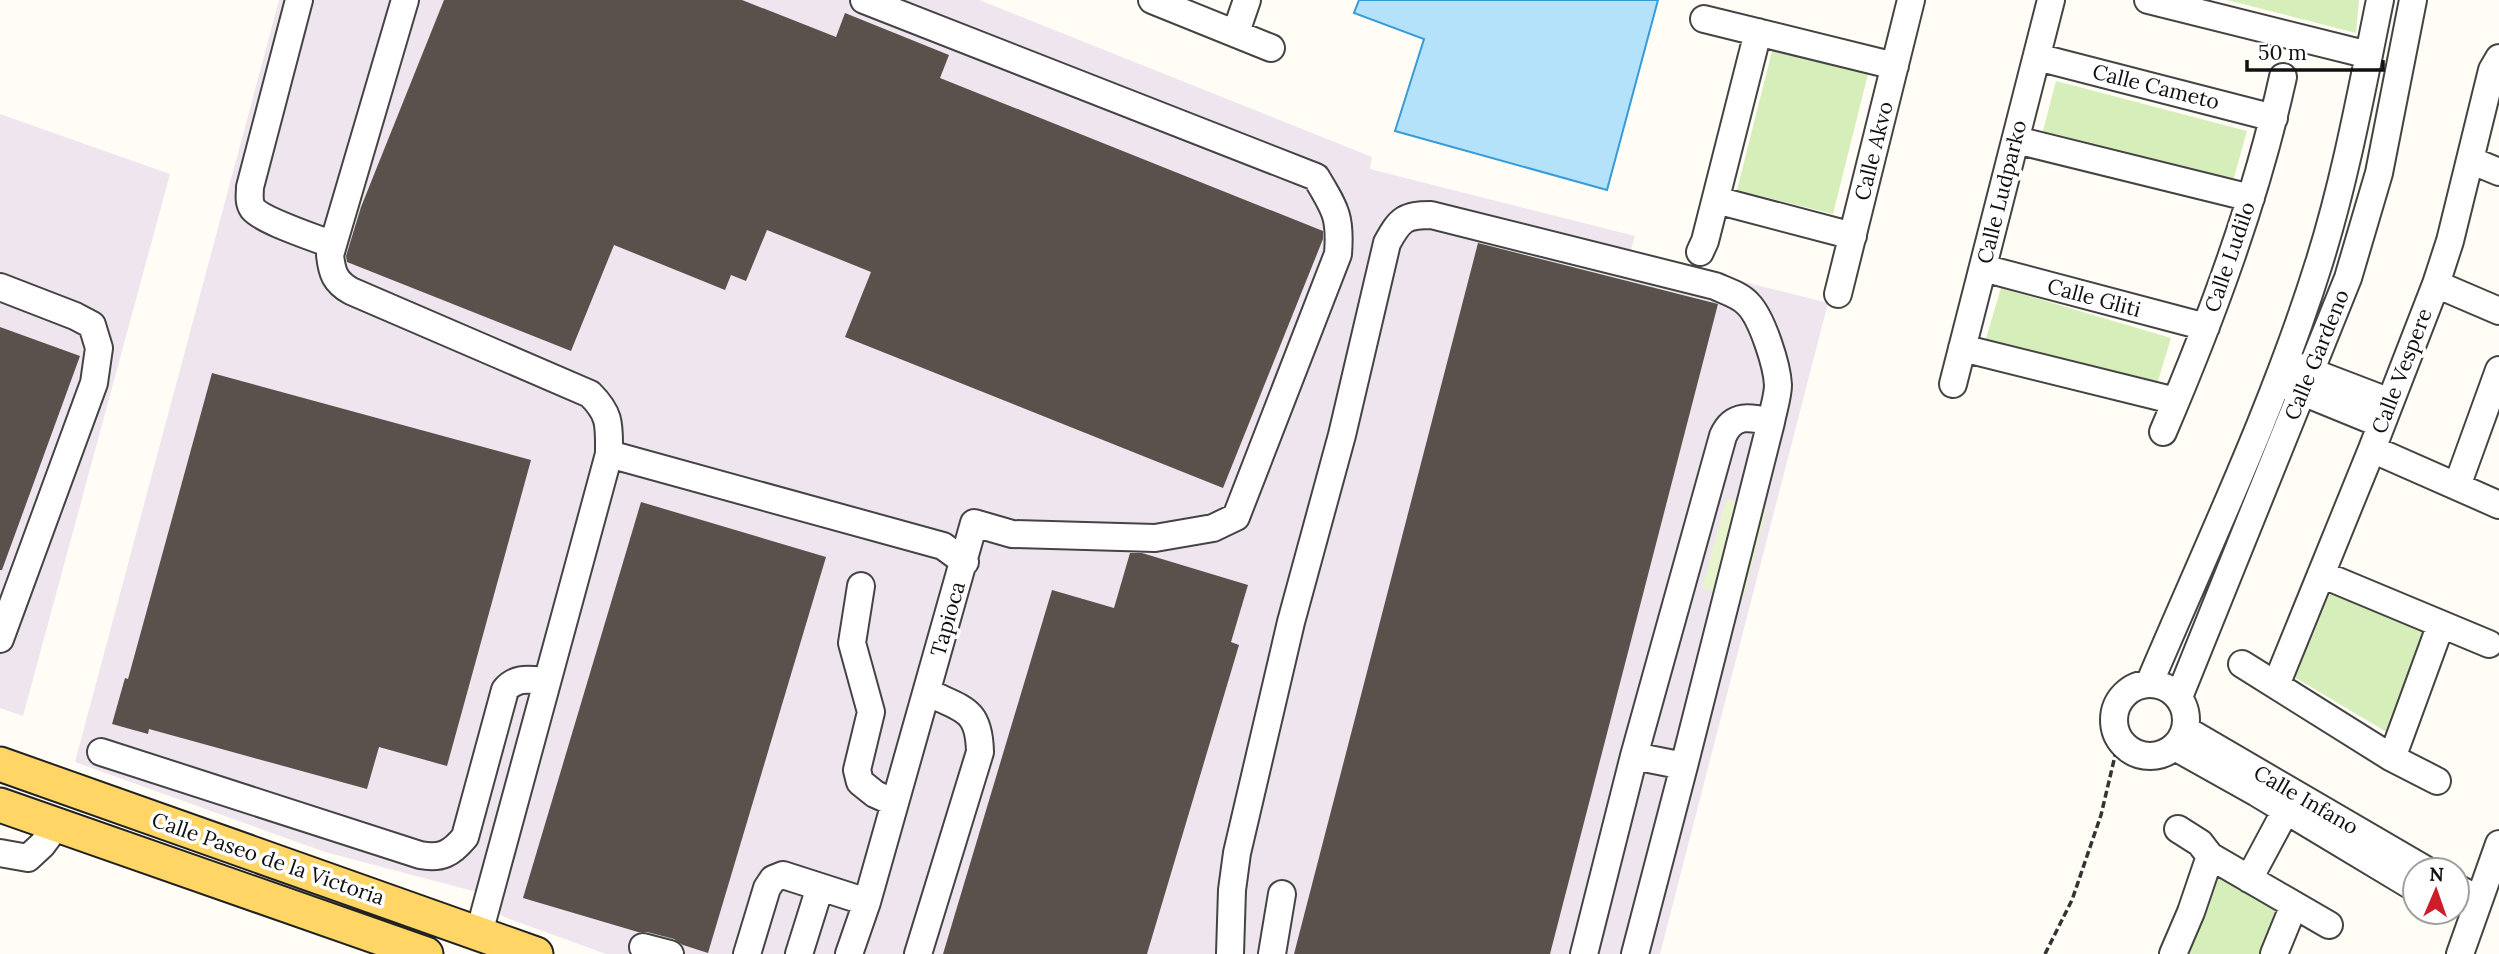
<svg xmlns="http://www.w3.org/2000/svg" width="2499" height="954" viewBox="0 0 2499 954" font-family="Lora,serif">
<rect width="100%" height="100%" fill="#fffdf5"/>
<path fill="#eee5ef" d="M279,0h700l393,157 -2,12 265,67 -5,17 198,50 -168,651h-1054l-102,-37 -27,-25 -152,-40 -250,-90z
M0,114l170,60 -147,542 -23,-8z"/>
<path fill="#d6eeba" d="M2227,0h132l-3,33z
M1772,51l96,23 -35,140 -96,-24z
M2056,81l191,50 -14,50 -190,-50z
M2001,288l170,50 -16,53 -170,-49z
M2328,587l99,44 -37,103 -101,-60z
M2217,874l62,30 -20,50h-74z"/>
<path fill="#e7f4cd" d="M1726,499l41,10 -24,90 -41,-11z"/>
<path fill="#b5e2fb" stroke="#369bd7" stroke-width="2" d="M1359,0h299l-51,190 -212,-59 29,-92 -70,-26z"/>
<path fill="#5b514c" d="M444,0h298l94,37 9,-24 104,42 -9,23 383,153v8l-100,249 -378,-151 26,-65 -104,-42 -21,51 -15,-6 -6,15 -111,-45 -43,106 -224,-89 -1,-6 15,-49z
M1478,243l240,61 -168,650h-256z
M0,327l80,29 -78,214h-2z
M212,373l319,87 -84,306 -68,-19 -12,42 -218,-60 -1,5 -36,-10 13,-46 3,1z
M641,502l185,55 -118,396 -25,-8 -9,-6 -27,-7h-9l-115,-34z
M1130,553h12l106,32 -17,57 8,3 -92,309h-204l109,-364 62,18z"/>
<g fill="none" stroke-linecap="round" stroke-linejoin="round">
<g stroke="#444" stroke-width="30">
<path id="minor" d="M299,0l-49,187c0,7 -2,15 3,22 10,12 63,29 80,36
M405,0l-75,255c2,18 5,27 21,36l239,103c21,21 19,31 19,60l-130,479
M1152,0l119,48
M2148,0l221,55
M1704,19l191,47
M1236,32l11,-32
M2037,57l237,61
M2016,140l235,58
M2470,160l29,12
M1716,200l137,36
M1700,252l5,-11 53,-209
M1983,268l223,59
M2436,284l63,27
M0,287l75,29 17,9 7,23 -5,35 -94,256
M1838,294l73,-294
M1962,348l214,53
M2296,366l94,36
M1953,384l98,-384
M2288,386l93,38
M2163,432c49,-115 93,-233 120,-355
M2372,449l127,56
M609,454l334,92 22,16
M2457,486l42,-116
M2321,574l168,70
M861,586l-9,57 19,69 -14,58 3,12 15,12 20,9
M2242,664l150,94 45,23
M2114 720a36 36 0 1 1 72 0a36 36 0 1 1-72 0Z
M2149,684c59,-139 125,-277 170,-421 27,-86 43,-175 61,-263
M2276,685l96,-236 64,-165 14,-43 42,-171 7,-12
M2179,697l169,-419 31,-105 34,-173
M2186,730l240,140
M2175,747l82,46 158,95
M101,752l319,103c21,4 31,-1 45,-18l40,-147c11,-14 26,-10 42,-9
M2392,758l49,-134
M1684,766l87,-344
M2178,829l22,14 10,13 119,69
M0,853l28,5 14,-13 15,-20
M2249,879l45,-84
M2457,888l22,12
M643,947l27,7
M747,954l20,-66 6,-9 10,-4 84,27
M799,954l21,-67
M849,954l18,-52 107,-379 38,11 143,4 58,-10 23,-11 102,-263c3,-38 -3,-45 -22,-77l-452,-177
M918,954l62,-202c-1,-44 -17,-42 -53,-60
M1230,954l2,-64 5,-37 54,-231 51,-187 45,-192c13,-24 18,-28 44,-28l284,71c11,5 25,9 33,18 14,14 29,61 30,81 0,11 -5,26 -7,37 -20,-5 -38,-9 -48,14l-89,320
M1272,954l10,-60
M1584,954l50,-198 50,10 -49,188
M2173,954l18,-42 19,-56
M2274,954l20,-49
M2460,954l39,-110"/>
</g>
<g stroke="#222" stroke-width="37">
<path id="major" d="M0,764l536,190
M0,805l426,149"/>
</g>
<path stroke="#333" stroke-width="3.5" stroke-dasharray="7 3.5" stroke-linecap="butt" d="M2045,954l27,-54 29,-85 18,-76"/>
<use href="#minor" stroke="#fff" stroke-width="26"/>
<use href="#major" stroke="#ffd665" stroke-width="33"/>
</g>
<g text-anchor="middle" stroke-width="7" stroke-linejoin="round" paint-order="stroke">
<g font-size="21" fill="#111" stroke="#fff">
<text transform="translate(2156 87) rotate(14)" y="7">Calle Cameto</text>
<text transform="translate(1874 151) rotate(-76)" y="7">Calle Akvo</text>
<text transform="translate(2002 192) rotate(-76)" y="7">Calle Ludparko</text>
<text transform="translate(2230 257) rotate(-71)" y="7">Calle Ludilo</text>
<text transform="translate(2094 298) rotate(15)" y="7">Calle Gliti</text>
<text transform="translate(2317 355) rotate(-68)" y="7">Calle Gardeno</text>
<text transform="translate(2402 371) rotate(-69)" y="7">Calle Vespere</text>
<text transform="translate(948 619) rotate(-74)" y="7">Tapioca</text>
<text transform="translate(2306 800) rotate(30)" y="7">Calle Infano</text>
<text transform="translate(268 859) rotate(19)" y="7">Calle Paseo de la Victoria</text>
</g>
</g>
<g transform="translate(2436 891) rotate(2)"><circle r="33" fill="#ffffff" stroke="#a0a0a0" stroke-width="2"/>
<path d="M0-5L12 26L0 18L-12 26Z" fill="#cd1d29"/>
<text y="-10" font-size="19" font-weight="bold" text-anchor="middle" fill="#111111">N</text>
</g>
<path d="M2247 60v10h136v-10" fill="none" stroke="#111111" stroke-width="3.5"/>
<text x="2258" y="60" font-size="21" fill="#111111" stroke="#ffffff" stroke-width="5" paint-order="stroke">50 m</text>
</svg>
